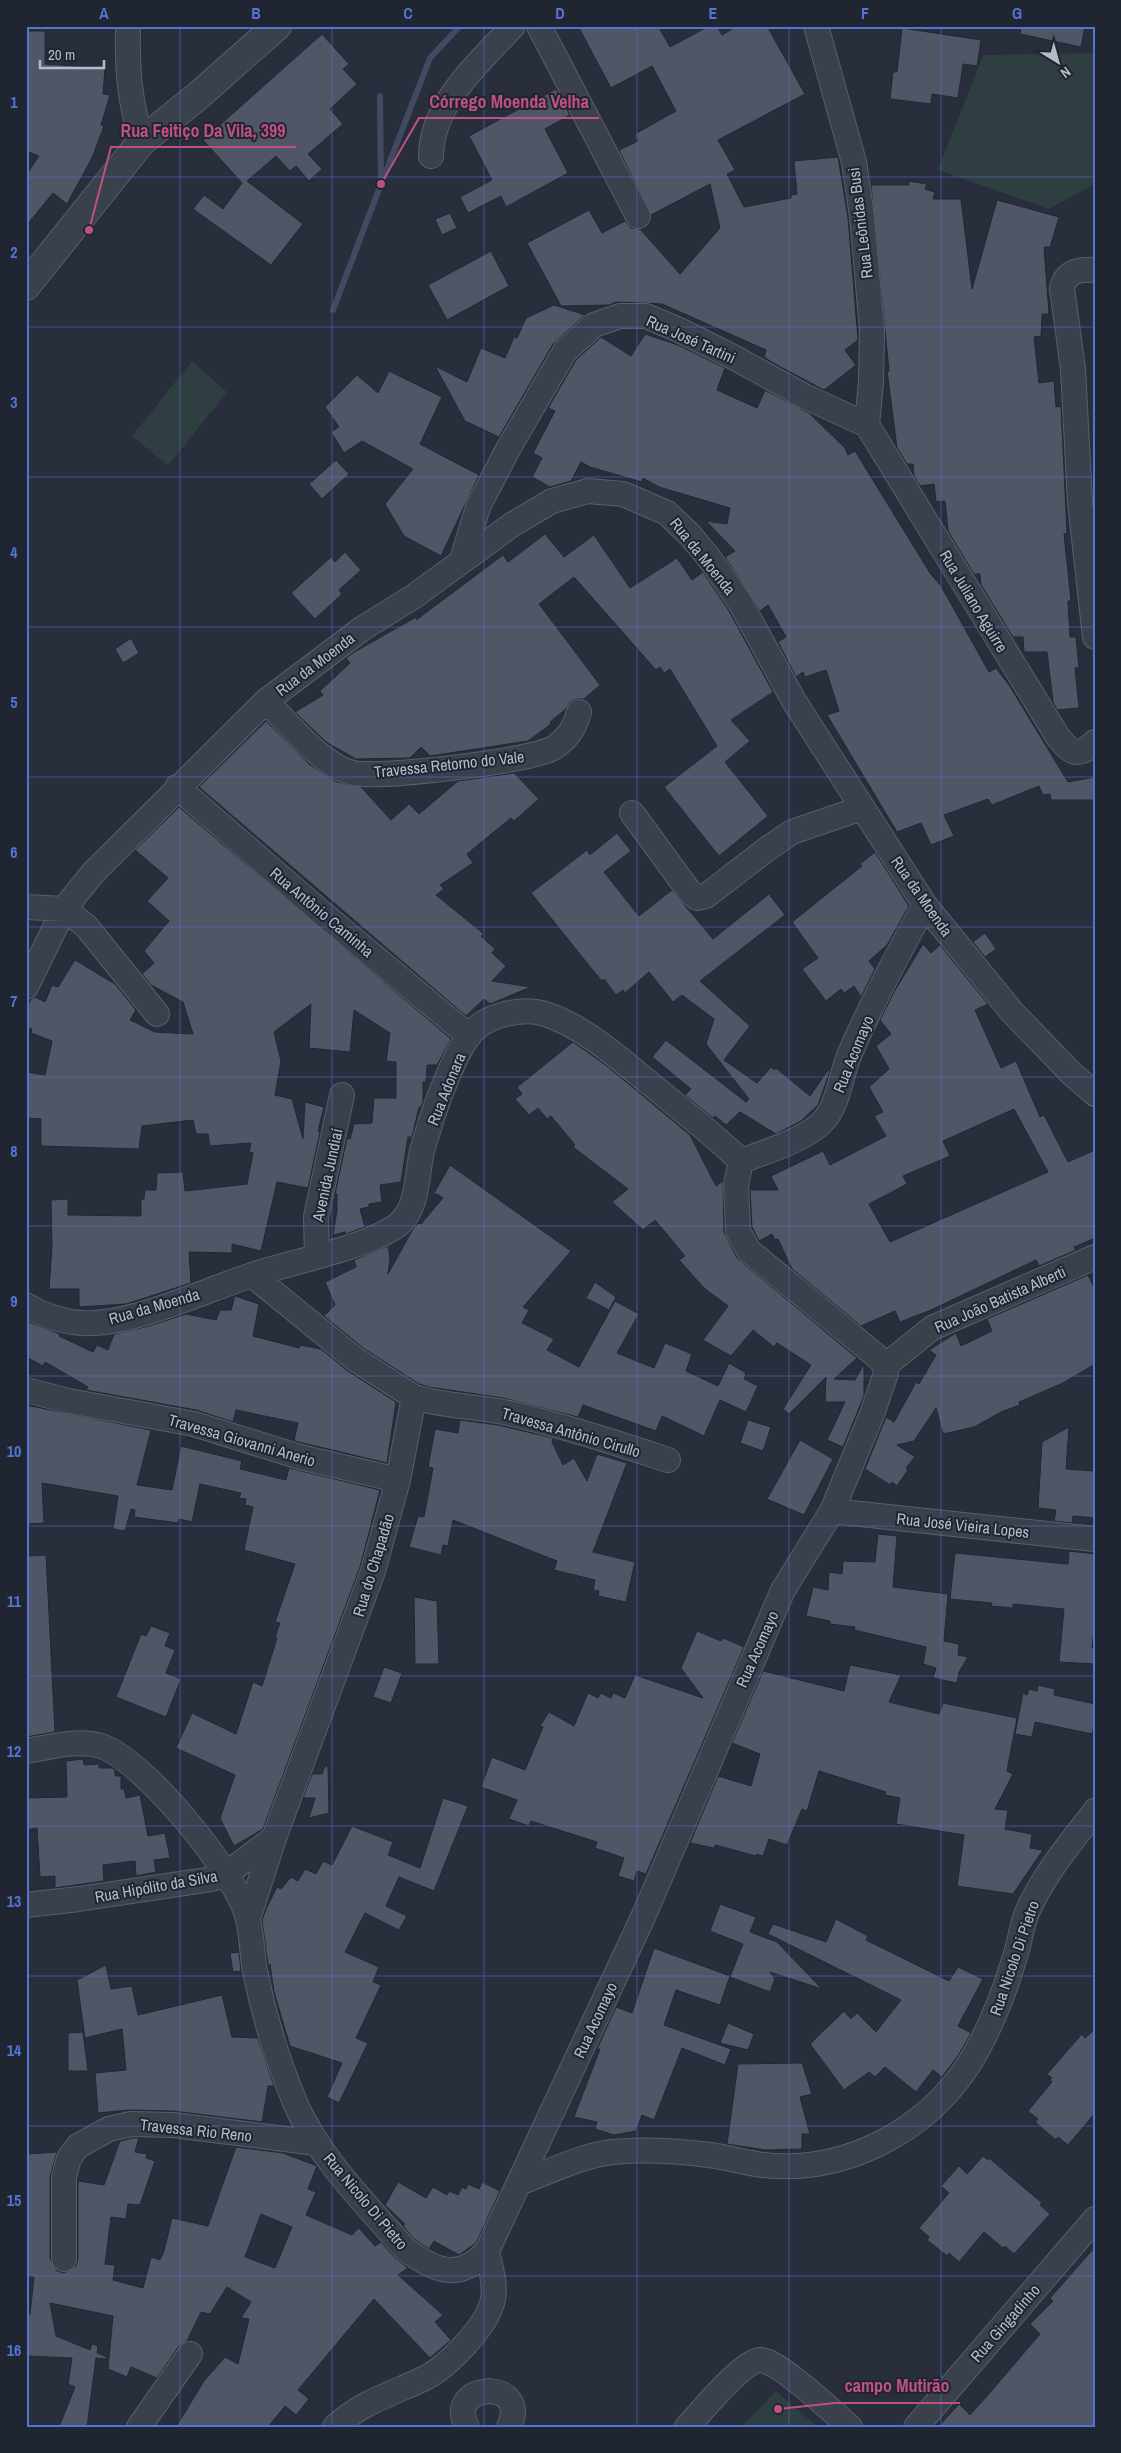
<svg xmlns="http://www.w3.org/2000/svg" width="1121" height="2453" viewBox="0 0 1121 2453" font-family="'Archivo Narrow',sans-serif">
<rect width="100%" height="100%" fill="#282e3c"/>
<path fill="#2e3e41" d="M1095,53v131l-46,25 -111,-39 45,-115z
M192,361l35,31 -59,74 -36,-30z
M776,2391l42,36h-77z"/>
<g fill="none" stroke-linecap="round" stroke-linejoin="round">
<path stroke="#404a63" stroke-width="6" d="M383,179l47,-121 30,-32
M333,310l48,-126 -1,-88"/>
</g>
<path fill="#515667" stroke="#222734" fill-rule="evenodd" d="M578,26h80l12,21 39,-21h8l5,9 15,-9h30l38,68 -87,46 17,30 -8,4 17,33 47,-9v-3l6,-1 -3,-33 44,-4 10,61 10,122 -13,10 11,15 -32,25 -49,-26 -11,-7 2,-7 -104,-46 -46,-2 -7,3 -48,1 -34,-63 62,-33 13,23 23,-12 6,7 9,1 40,45 40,-46 -10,-44 -59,31 -32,-65 19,-9 -3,-7 41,-23 -24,-45 -41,22z
M1021,26h64l-4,21 -61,-13z
M902,28l79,12 -4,26 -14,-2 -5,34 -26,-4 -1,10 -41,-5 3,-27h4z
M26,31h19v33l60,4 -2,26 7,1 -9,30 3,1 -12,32 -25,46 -14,-11 -27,33v-51l13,-19 -13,-5z
M322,34l27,30 -6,5 14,15 -27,25 13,15 -35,30 14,15 -13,12 -13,-15 -6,5 -14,-15 -29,25 56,43 -32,41 -78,-56 11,-14 19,14 19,-26 -39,-43z
M556,89l14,26 -25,14 23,44 -62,34 -5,-11 -33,17 -8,-16 32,-17 -23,-44z
M909,181l18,3 -2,5 10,3 -2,7h28l11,90 25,-89 62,17 -9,30h-6l5,67h-7l-1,22 -7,1 5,46 15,-2 2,26 5,-1 6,127 -3,1 7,67h-3l2,36h6l3,30 -4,1 4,40 -22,2 -4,-8 -6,-50h-23l-1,-15h-10l-32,-52 -1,-11h-6l-26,-43 -3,-30 -9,1 -2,-18 -14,2 -6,-10 -1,-12h-6l-10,-16 -10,-77h2l-18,-186h38z
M450,213l7,15 -15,7 -7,-16z
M491,251l18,35 -62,34 -19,-35z
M554,305l31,10 -32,29 -54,93 -34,-16 -30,-55 32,16 14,-34 24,10 9,-21 3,1 9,-20z
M645,334l33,11 47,23 -8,22 40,18 8,-18 44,23 36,35 3,7 7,-4 75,122 11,13 48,86 7,-4 13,17 59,97 27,-5v23h-44l-1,-6 -7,1 -4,-9 -47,19 -4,-6 -44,16 10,21 -23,9 -10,-22 -24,9 -70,-117 12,-4 -13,-41 -21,7 -2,-5 -7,5 -18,-35 8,-5 -18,-32 -8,6 -35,-54 10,-6 -29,-30 21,3 3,-16 -71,-21 -16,-9 -1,4 -52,-15 -9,-5 -10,19 -21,6 -18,-10 10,-19 -9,-5 22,-42 -7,-3 28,-48 25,-23 30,19z
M389,371l53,26 -22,47 59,31 -38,81 -37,-20 -19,-32 28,-35 -51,-28 -18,12 -13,-21 8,-5 -14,-20 32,-32 21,18z
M336,460l13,14 -27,25 -13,-15z
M545,534l19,23 30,-22 36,53 47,-30 15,22 11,-8 26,39 44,81 -42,28 19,21 -25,21 43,54 -49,40 -55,-69 53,-41 -47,-77 -6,4 -4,-6 -4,3 -82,-93 -35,27 61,81 -16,14h-8l-6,3 -4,7 -16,13 1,2 -23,17 -98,15 -9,-9 -11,11 -54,1 -30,-17 -31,-30 28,-17 -3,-4 30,-28 -4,-5 10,-7 62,-35 -2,4 87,-65 5,7z
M345,552l16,18 -22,20 3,4 -27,25 -24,-26 40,-36 4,5z
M131,638l8,15 -16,10 -8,-14z
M266,721l43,43 28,18 24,5 30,33 18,-16 10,10 39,-33 56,-8 25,26 -25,22 -3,-3 -44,36 6,9 -33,22 4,4 -8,6 48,39 -3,2 14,13 -3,4 14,13 -14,15 39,6 -41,17 -6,-5 -18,17 -267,-229z
M179,807l272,232 -14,26h-10l-1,17h-3v21l-2,4h-2l-7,30h-4l-7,45 -21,3 2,17 -13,2v3l-9,2 5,18 -19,7 -1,-2 -12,3 4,-25v-16h-2l12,-56 3,1 4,-15 18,-1 2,-25h22v-36l-10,-1 4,-28 -36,-23 -4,42 -41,-4 2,-44 -37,28 7,29 -6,34 17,4 11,40 2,-37 19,5 -6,24 2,1 -12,56 -31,-6 -16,69 -29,-7v9l-43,-1 2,31 -65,21 -47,3v-18h-30l3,-42 -1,-47 17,-1v16l73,1v-17h3l1,-9h11l1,-17 26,-1 2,19 62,-7 6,-31 -4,-1 2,-9 -41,3 -2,-12h-12l-3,-14 -51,6 -3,23 -98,-3v-27l-15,-1v-46l19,3 7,-34 -21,-8 1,-4 -6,-2v-15l4,-12 5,-3 10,5 7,-17 6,2 17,-27 40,24 21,26 -6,10 25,12 38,2 -10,-32 -32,-17 -9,-11 12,-11 -10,-12 25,-30 -22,-20 21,-23 -33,-28z
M617,833l14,18 -27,21 35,44 33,-26 41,49 56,-45 16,21 -85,66 50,45 -26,34 33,23 14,-16 3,3 2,-2 34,28 18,-26 2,1 -12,34 -17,16 -25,13 -36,-22 -14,13 -11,-9 -2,2 -28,-23 6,-6 -39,-32 14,-17 80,62 3,-3 -43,-55 8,-25 -32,-24 -9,7 -24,-30 -24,21 -2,-3 -7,5 -12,-16 -2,2 -11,-13 -60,-75 56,-43 3,5z
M875,852l34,54 -22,39 -18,16 6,8 -14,28 -7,-11 -10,7 -3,-4 -15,12 -24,-32 16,-11 -26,-36 70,-56 -2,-2z
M985,933l11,16 -11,8 -12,-15z
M923,944l8,9 9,-8 48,59 -13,6 26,58 15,-7 24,56 4,-2 24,47 27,-12v88l-21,9 2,3 -37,16 -3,-6 -105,50 -31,12 -5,-11 -34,15 -69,-57 -14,-30 -3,1 -3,-6 -13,7 -7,-14 -2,-37h28l-7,-14 52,-25 7,14 56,-29 -12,-20 9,-4 -14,-25 20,-18 -13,-23 15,-12 -11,-14 14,-28zM1014,1109l34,63 -158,70 -21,-38 38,-20 -4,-8 47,-20 -7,-15z
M573,1042l34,24 83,69 26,51 7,-5 1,51 13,26 120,100 -23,21 21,1 9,-16v32l-21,51 -16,-7 18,-38h-20l1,-25 -37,37 -6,-5 28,-44 -34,-22 -3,4 -21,-17 -22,26 -28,-16 25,-34 -24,-18 -25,-28 6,-4 -30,-36 -12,10 -31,-28 16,-13 -55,-42 2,-2 -24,-29 -4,3 -9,-11 -9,7 -14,-16 7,-5 -5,-7z
M450,1165l121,86 -48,56 6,3 -7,13 32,16 -7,11 32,17 36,-66 24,13 -22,39 37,15 11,-25 27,11 -6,17 32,15 11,-23 17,10 -2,6 14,7 -12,26 -26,-12 -16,36 -42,-20 -6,15 -73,-26 -5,12 -75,-19 -74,-11 -10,-3 -56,-36 -39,-32 11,-11 -10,-23 31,-15 -2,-7 34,-14 2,12 -2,16 25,-45 5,-6 3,1 22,-26 -6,-4 -4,1z
M1088,1275l7,14v75l-32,19 -44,19 1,3 -19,7 -27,15 -31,7 -7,-26 -22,33 -17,4 18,12 -9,11 2,2 -11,16 -5,-4 -2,3 -25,-16 21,-52 8,5 22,-40 3,2 17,-29 -7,-5 27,-17 5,13 31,-15 -5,-12z
M595,1282l21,15 -7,13 -23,-12z
M235,1296l24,8 -6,32 46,12 1,-3 21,4 27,22 48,31 -9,61 -93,-22 4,-18 -62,-13 -3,12 -37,-12 -110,-20 2,-3 -43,-25 -2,4 -17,-9v-36l34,13 -1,2 34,16 4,-7 11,5 6,-16 35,-8 37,-12 30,6 4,-10h11z
M26,1405l125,25 -14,55 35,5 9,-44 61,15 -2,8 46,11 3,-12 91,22 -20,77 -97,262 -29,17 -14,-28 15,-43 -59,-27 16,-35 44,21 17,-52 9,4 15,-48 -2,-1 5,-14 -5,-1 20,-58 -51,-14 9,-43 -8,-2 1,-6 -7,-1 2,-5 -41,-9 -8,38 -13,-3 -1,4 -44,-6 1,-7 -4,-1 -6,22 -12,-2 5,-33 -76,-13 2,40 -18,1z
M460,1420l38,5 55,13 -1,4 11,23 11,-7 13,23 10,-27 30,9 -34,89 42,10 -9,40 -28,-6 1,-5 -6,-1 2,-10 -41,-10 3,-9 -104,-41 -5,26 -5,-1 -2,10 -32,-8 9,-31 6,1 9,-49 -5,-1 7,-38 23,4z
M748,1420l23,7 -8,24 -23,-8z
M1069,1427l-3,42 29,2v47l-22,-2 -1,7 -18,-2 2,-11 -18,-2 4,-66z
M800,1440l33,19 -29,56 -37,-16z
M878,1534l19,2 -4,51 55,7 -4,47 15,3 -1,11 10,2 -9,15 -2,11 -24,-5 3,-10 -13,-4 3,-17 -72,-17 1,-3 -25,-3v-3l-24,-5 7,-29 15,3 1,-18 13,2 1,-13 32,1z
M1069,1551l26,3v67l-3,27h3v16l-36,-2 5,-53 -51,-5v4l-22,-2 1,-3 -42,-4 5,-46 113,11z
M46,1555l9,177 -29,5v-181z
M414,1597l23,4 2,63h-24z
M151,1626l19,7 -5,13 10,4 -9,23 15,6 -15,38 -50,-20 25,-63 5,2z
M697,1631l24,10 2,-3 21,9 -98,227 -9,-3 -3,10 -16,-5 6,-18 -29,-10 2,-6 -66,-21 -2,5 -20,-7 8,-19 -36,-13 11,-30 33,13 18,-43 -3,-1 9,-14 25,14 14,-33 10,5 3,-5 10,5 2,-5 12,5 10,-23 68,23 -22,-30z
M850,1665l51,10 -12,27 50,12 4,-11 74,15 -10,53 6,3 -18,35 13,1 -3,19 27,5 -2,14 13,2 -30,44 -56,-8 7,-51 -68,-11 4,-26 -15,-3 1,-3 -67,-21 -12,40 -5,-2 -15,36 -18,-6 -6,17 -6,-2 -1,2 -41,-11 -1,3 -24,-5 28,-67 33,10 9,-32 -28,-11 31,-72 81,20z
M384,1667l18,6 -11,30 -18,-6z
M1038,1685l17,4 -1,6 41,9v17l-3,13 -57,-12 -3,15 -17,-3 8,-41 4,2 2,-6 8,2z
M83,1759l1,6 15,-1v4h13l3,2v6h6v13h3l2,9 14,-3 8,41 17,-3 5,25 -16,2 2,12 -20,4 -1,-15 -32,4 1,16 -49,7v-12l-15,1 -3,-49 -11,2v-32l41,-1 -1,-36z
M325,1766h3l1,47 -20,5 6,-20h-12l9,-24h10z
M443,1798l25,8 -34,85 -35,-14 -13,29 21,10 -8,14 -34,-17 -20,39 34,15 -6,15 8,3 -25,53 12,5 -29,60 -12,-6 15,-34 -52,-17 -16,-54 -4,-28 -2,1 -6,-45 4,-11 11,-22 4,2 10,-12 7,4 7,-12 11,5 7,-13 9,4 20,-39 41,16 -5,13 32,13z
M720,1904l36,13 -6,15 27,10 45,47 -52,-17 5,7 -5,13 -40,-15 13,-33 -33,-13z
M836,1919l32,17 -2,4 83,41 9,-14 25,12 -25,47 13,7 -13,23 -16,21 -9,-7 -17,22 -31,-25 -10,10 -6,-5 -25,18 -34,-46 34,-33 7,8 6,-6 19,19 25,-32 -133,-66 5,-10 53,18z
M654,1948l76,28 -10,29 -44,-15 -12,35 67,24 -6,16 -43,-17 -28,72 -12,-5 -6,16 -22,4 -19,-6 2,-7 -23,-5 26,-68h-3l19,-42 16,6z
M239,1952l2,19 -8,1 -3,-19z
M106,1965l5,24 21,-3 6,29 84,-20 10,42 26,1 16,48h-6l-6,36 -89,-11 -45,-1 -30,3 -3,-40 31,-3 -4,-41 -37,9 -8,-58z
M728,2023l26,11 -6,16 -28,-7z
M1095,2029v84l-27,32 -10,-8 -2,3 -21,-18 3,-3 -10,-8 24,-29 -2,-2 2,-2 -5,-4 35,-40 3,4z
M83,2032l5,39h-20v-38z
M802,2063l10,31 -12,3 10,37h-8v15l-36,1 -39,-6 11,-80z
M132,2138h7l-4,14 12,2 -1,4 9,3 -15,44 -12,-1 -2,15 -15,-2 -6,47 10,1 -2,15 30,8 8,-31 9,3 4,-9 8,-33 36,8 28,-79 47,6 34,13 -9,23 8,3 -10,23 46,20 7,-7 16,18 6,-4 14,16 13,10 -10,7 45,40 -8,7 16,18 -21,18 -56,-59 -76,91 11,9 -13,16 -11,-9 -17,21h-92l28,-46 21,-24 13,7 11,-45 -8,-1 10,-16 -24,-15 -17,27 -9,-2 -14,29 -8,5 -22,32 -26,-11 -4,10 -19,-8 5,-53 -63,-13 6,33 34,14 2,-6 6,2 -1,7 10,4v2l-11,-1 -9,69h-28l16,-40 -7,-3 4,-26 -46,-2v-41l4,-1 4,-37 -8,-1v-122l31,-2 -7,25v82l7,12 7,2 12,-7 2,-7v-78l26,4 16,-44zM261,2214l31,13 -17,41 -30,-11z
M983,2156l5,4 1,-2 53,45 -2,2 10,9 -36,40 -9,-8 -2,2 -19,-16 -25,30 -10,-9 -2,3 -20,-16 2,-3 -10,-9 30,-35 -8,-7 18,-20 8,8z
M398,2182l28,16 7,-11 14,8 2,-4 9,4 4,-8 4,2 2,-5 11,5 3,-7 18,9 -24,52 -17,12 -25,-14 -5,8 -15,-10 -11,-13 2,-2 -20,-19z
M1095,2247v180h-157l21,-23 11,11 17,-19 53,-62 -10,-10 23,-23 -3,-3z"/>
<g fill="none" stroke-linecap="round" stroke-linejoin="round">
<g stroke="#595e6b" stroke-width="26">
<path id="minor" d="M128,26c-1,42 1,74 14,115
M539,26l99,190
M816,26l38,136 8,54 10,114 -1,52 -4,43
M431,156c1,-54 48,-93 82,-130
M1095,270c-15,-1 -29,1 -33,18l11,81 7,133 15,135
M867,425l191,312c14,17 19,21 37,5
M462,560l16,-53 30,-58 57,-98 29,-26 26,-9h26l33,14 56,28 69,38 63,29
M266,701c22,22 56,65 87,72 26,6 178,-12 200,-25 14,-8 22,-21 26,-36
M177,787l145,126 147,123
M632,813l57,78 8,7 9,-2 61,-47 25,-17 70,-24
M26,907l38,2
M64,909l22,17 71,88
M26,987l38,-78 29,-36 173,-172 97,-73 50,-31 100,-73 39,-23 36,-10 35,3 44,19 23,22 20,24 31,45 53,97 131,204 87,107 59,61 24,21
M741,1161c24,-9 68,-22 84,-42 15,-19 16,-47 26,-68 22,-50 47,-98 74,-146
M317,1256l-1,-39 26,-122
M26,1305c18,11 36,17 57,18 47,3 123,-33 169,-48 35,-12 124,-29 149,-53 16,-15 16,-45 20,-66 2,-12 7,-23 10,-35 7,-22 27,-77 44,-92 16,-15 50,-22 70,-15 39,12 77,47 108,72 30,25 60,48 88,75l-5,24 2,46 11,20 131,108 5,7 1,7 -14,41 -40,97 -49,79 -139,325 -157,336c-28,31 -52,20 -82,-2 -39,-45 -84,-89 -109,-144 -18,-43 -32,-89 -41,-134 -3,-17 -3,-35 -7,-52 -10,-44 -104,-159 -147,-173 -23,-7 -51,1 -75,5
M885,1366l47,-38 163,-71
M26,1390l43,11 125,23 106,33 98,23
M414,1397c32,10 66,9 99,17 52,12 104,29 155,46
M832,1511l263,28
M26,1905l53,-6 133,-20 14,-5 48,-36
M248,1919l26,-81 99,-267 25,-91 16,-83 -59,-38 -103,-84
M519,2183c28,-10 64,-28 93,-31 31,-3 66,-1 97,3 18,2 36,8 54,10 81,9 162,-33 206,-101 20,-32 34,-68 45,-104 5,-14 7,-31 12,-45 16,-39 44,-71 69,-104
M64,2259v-82l5,-19 9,-12 31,-17 22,-5 42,1 143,18
M139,2427l51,-73
M335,2427c25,-24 56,-33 86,-47 25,-11 67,-54 72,-81 3,-16 -3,-33 -6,-48
M467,2427c-24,-45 65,-50 42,0
M687,2427c14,-15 54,-64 72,-67 16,-3 76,54 91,67
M916,2427l179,-208"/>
</g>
<g stroke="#595e6b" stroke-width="30">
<path id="tertiary" d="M26,286l116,-145 57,-46 78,-69"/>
</g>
<use href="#minor" stroke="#3b404d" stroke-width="24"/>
<use href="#tertiary" stroke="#3b404d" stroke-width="28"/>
</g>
<path fill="none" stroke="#5374d2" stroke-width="1" stroke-opacity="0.55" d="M180,26v2401M332,26v2401M484,26v2401M637,26v2401M789,26v2401M941,26v2401M26,177h1069M26,327h1069M26,477h1069M26,627h1069M26,777h1069M26,927h1069M26,1077h1069M26,1226h1069M26,1376h1069M26,1526h1069M26,1676h1069M26,1826h1069M26,1976h1069M26,2126h1069M26,2276h1069"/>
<g text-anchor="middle" stroke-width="4" stroke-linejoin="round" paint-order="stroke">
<g font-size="16" fill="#b7bbc8" stroke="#202532">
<text transform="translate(860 223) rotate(-97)" y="6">Rua Leônidas Busi</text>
<text transform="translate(691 339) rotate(24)" y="6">Rua José Tartini</text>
<text transform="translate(703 556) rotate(51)" y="6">Rua da Moenda</text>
<text transform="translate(974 601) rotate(59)" y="6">Rua Juliano Aguirre</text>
<text transform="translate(315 664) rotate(-37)" y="6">Rua da Moenda</text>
<text transform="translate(449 764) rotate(-6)" y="6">Travessa Retorno do Vale</text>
<text transform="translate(922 896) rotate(55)" y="6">Rua da Moenda</text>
<text transform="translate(322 912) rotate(40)" y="6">Rua Antônio Caminha</text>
<text transform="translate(853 1054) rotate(-68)" y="6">Rua Acomayo</text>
<text transform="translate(446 1089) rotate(-68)" y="6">Rua Adonara</text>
<text transform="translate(327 1175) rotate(-78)" y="6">Avenida Jundiaí</text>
<text transform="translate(1000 1299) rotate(-24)" y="6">Rua João Batista Alberti</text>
<text transform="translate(154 1306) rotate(-16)" y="6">Rua da Moenda</text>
<text transform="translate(571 1432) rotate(16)" y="6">Travessa Antônio Cirullo</text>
<text transform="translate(242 1440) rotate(16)" y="6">Travessa Giovanni Anerio</text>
<text transform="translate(963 1525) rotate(6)" y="6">Rua José Vieira Lopes</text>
<text transform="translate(373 1565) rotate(-73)" y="6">Rua do Chapadão</text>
<text transform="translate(757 1649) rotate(-66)" y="6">Rua Acomayo</text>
<text transform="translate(156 1886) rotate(-10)" y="6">Rua Hipólito da Silva</text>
<text transform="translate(1014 1958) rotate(-71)" y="6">Rua Nicolo Di Pietro</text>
<text transform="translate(595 2020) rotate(-65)" y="6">Rua Acomayo</text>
<text transform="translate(196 2130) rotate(6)" y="6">Travessa Rio Reno</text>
<text transform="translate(366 2201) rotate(50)" y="6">Rua Nicolo Di Pietro</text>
<text transform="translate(1005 2323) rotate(-49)" y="6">Rua Gingadinho</text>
</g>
</g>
<path fill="none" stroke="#be5181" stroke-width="2" d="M381 184L419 118H599M89 230L111 147H296M778 2409L835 2403H960"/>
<g fill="#be5181" stroke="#202532" stroke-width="2">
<circle cx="381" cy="184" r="5"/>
<circle cx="89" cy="230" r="5"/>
<circle cx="778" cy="2409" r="5"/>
</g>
<g font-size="18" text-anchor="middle" font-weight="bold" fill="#be5181" stroke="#202532" stroke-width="4" stroke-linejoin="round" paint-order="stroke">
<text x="509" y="108">Córrego Moenda Velha</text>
<text x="203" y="137">Rua Feitiço Da Vila, 399</text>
<text x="897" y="2392">campo Mutirão</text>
</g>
<rect width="1121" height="2453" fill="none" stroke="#202532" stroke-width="55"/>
<g transform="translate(1058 62) rotate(143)" stroke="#202532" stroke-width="4" paint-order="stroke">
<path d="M0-4L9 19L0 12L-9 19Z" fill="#b7bbc8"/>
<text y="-8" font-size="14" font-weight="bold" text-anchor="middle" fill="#b7bbc8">N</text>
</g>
<path d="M40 60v8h64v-8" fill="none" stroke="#b7bbc8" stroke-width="2.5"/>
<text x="48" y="60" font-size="15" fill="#b7bbc8" stroke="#202532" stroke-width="4" paint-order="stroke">20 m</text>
<rect x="28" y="28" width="1066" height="2398" fill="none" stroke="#5374d2" stroke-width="2"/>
<g font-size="16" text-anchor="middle" font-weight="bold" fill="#5374d2">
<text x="104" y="19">A</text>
<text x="256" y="19">B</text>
<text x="408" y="19">C</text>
<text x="560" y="19">D</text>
<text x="713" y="19">E</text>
<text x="865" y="19">F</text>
<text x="1017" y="19">G</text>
<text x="14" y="108">1</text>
<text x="14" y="258">2</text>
<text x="14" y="408">3</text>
<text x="14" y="558">4</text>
<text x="14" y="708">5</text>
<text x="14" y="858">6</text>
<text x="14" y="1007">7</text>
<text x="14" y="1157">8</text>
<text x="14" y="1307">9</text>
<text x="14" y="1457">10</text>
<text x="14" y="1607">11</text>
<text x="14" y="1757">12</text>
<text x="14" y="1907">13</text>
<text x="14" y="2056">14</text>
<text x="14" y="2206">15</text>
<text x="14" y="2356">16</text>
</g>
</svg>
